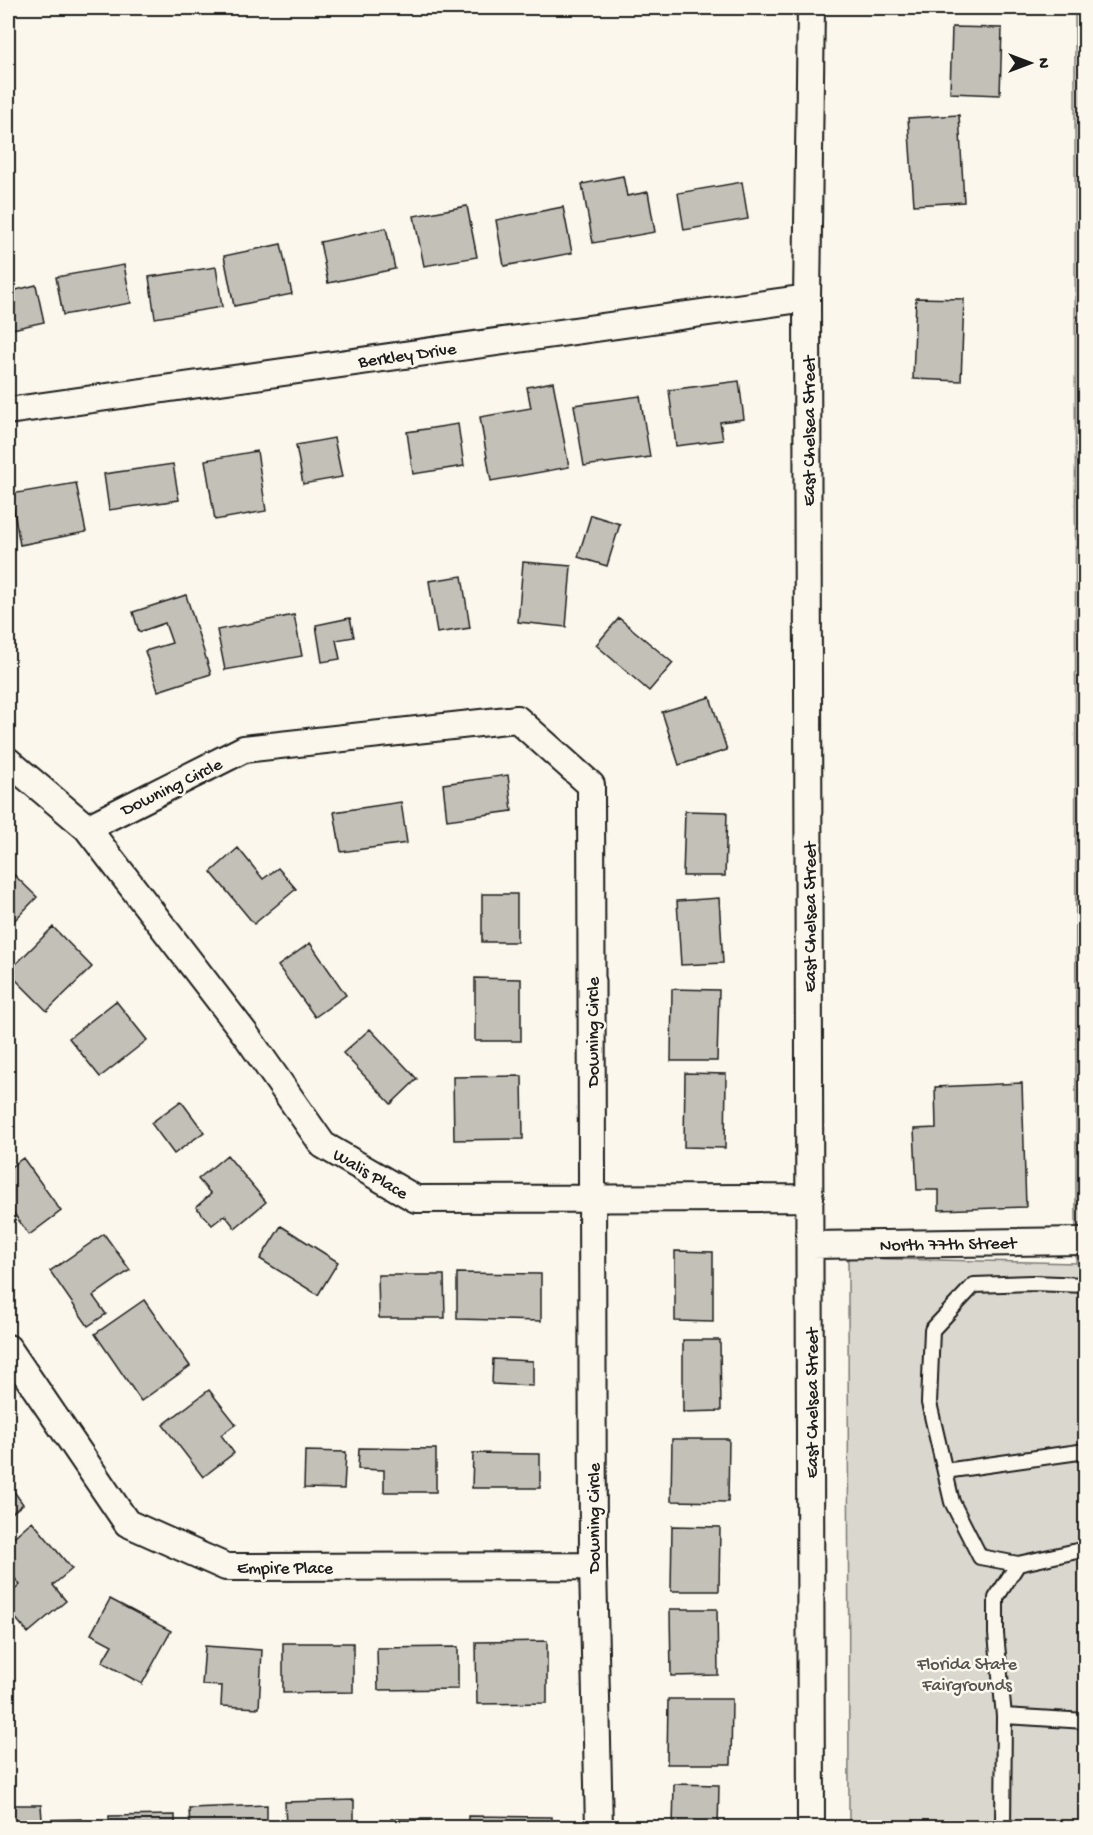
<svg xmlns="http://www.w3.org/2000/svg" width="1093" height="1835" viewBox="0 0 1093 1835" font-family="'Gochi Hand',sans-serif">
<rect width="100%" height="100%" fill="#fbf7ec"/>
<filter id="ink" filterUnits="userSpaceOnUse"><feTurbulence type="fractalNoise" baseFrequency=".0167" numOctaves="2"/><feDisplacementMap in="SourceGraphic" scale="12" xChannelSelector="R" yChannelSelector="G"/><feConvolveMatrix kernelMatrix="1 2 1 2 8 2 1 2 1" color-interpolation-filters="sRGB"/></filter>
<g filter="url(#ink)">
<path fill="#dad7ce" stroke="#7b7a75" stroke-width="1.5" d="M1075,8h10v1819h-236l-1,-569 228,5z"/>
<path fill="#c3c0b8" stroke="#1c1c1c" stroke-width="1.5" d="M952,27l50,1 -2,67 -50,-2z
M959,115l5,87 -50,3 -6,-87z
M623,176l4,20 21,-4 7,40 -62,11 -11,-59z
M742,182l6,37 -64,11 -6,-37z
M467,206l10,51 -53,9 -10,-50z
M563,207l9,46 -68,13 -8,-46z
M386,228l9,41 -67,14 -8,-41z
M281,244l11,50 -58,12 -10,-50z
M124,265l7,38 -68,12 -7,-38z
M216,267l6,40 -67,11 -6,-41z
M36,285l8,37 -36,8v-38z
M916,298l48,1 -3,82 -48,-2z
M739,381l5,38 -24,3 3,18 -47,6 -7,-56z
M553,382l16,85 -78,14 -11,-64 51,-9 -4,-21z
M640,396l10,61 -66,9 -10,-61z
M458,424l6,42 -51,8 -6,-42z
M334,438l8,39 -39,7 -7,-39z
M257,451l9,60 -51,9 -10,-60z
M173,464l6,36 -70,10 -5,-36z
M76,483l10,49 -66,13 -9,-51z
M591,515l29,9 -13,42 -29,-9z
M523,562l48,4 -5,61 -48,-5z
M462,576l8,52 -33,5 -8,-52z
M186,595l25,79 -53,17 -13,-40 27,-8 -7,-20 -26,9 -6,-20z
M294,615l8,41 -77,14 -8,-40z
M350,618l4,19 -18,3 4,19 -18,3 -6,-37z
M619,618l54,45 -24,28 -53,-46z
M710,697l17,53 -48,15 -17,-53z
M508,775l4,36 -65,9 -4,-36z
M401,802l6,41 -66,9 -7,-40z
M685,811l42,1 -2,64h-42z
M238,848l25,31 15,-11 18,21 -42,35 -43,-52z
M8,869l29,28 -26,27 -3,-3z
M482,894h35v48h-35z
M719,898l4,65 -42,2 -4,-64z
M53,927l39,40 -45,44 -39,-39z
M310,943l36,52 -31,22 -37,-51z
M475,978l46,1v62h-46z
M672,989l47,1 -2,71h-46z
M116,1001l31,39 -47,37 -31,-39z
M370,1029l47,50 -26,25 -48,-51z
M685,1073l41,1 -1,74 -41,-1z
M522,1076l1,63 -69,1 -1,-63z
M1022,1083l4,124 -87,3v-20h-22l-3,-61 22,-1 -1,-41z
M181,1101l23,31 -30,22 -23,-31z
M227,1155l39,47 -31,26 -10,-13 -13,10 -16,-18 15,-13 -13,-15z
M23,1158l38,53 -32,24 -21,-30v-36z
M281,1226l57,36 -20,33 -58,-36z
M104,1234l26,36 -37,26 13,18 -18,12 -38,-55z
M675,1251l38,1v70l-38,-1z
M457,1273l84,1v47l-84,-2z
M378,1275h66l1,43h-66z
M144,1300l46,66 -49,35 -46,-67z
M683,1340h37l1,71 -38,1z
M493,1359l40,2v25l-41,-2z
M209,1390l27,34 -15,11 13,18 -31,24 -40,-52z
M672,1439h57l-1,63 -57,-1z
M359,1448l77,1v43h-52v-22l-26,-1z
M305,1451l41,1 -2,37 -40,-1z
M473,1453l67,1v34h-68z
M8,1483l15,21 -15,12z
M32,1521l40,48 -19,16 13,16 -38,32 -20,-24v-13l12,-11 -12,-15v-28z
M672,1526l48,1 -1,64h-48z
M110,1599l61,32 -29,53 -40,-22 10,-17 -21,-11z
M670,1609h47l1,66 -47,1z
M547,1641v62l-70,1 -1,-62z
M283,1643h70v49l-70,1z
M205,1646l57,4 -3,58 -38,-2 1,-20 -20,-1z
M458,1647v42l-80,1 -1,-42z
M668,1699h64l-1,65h-64z
M674,1784l45,1 -1,43h-45z
M354,1800v28h-68l-1,-26z
M8,1805h33l1,15 39,-1v9h-73z
M267,1805v23h-77l-1,-20z
M175,1815v13h-66v-12z
M468,1816l84,1v11h-84z
M391,1819h40v9h-40z"/>
<g fill="none" stroke-linecap="round" stroke-linejoin="round">
<g stroke="#1c1c1c" stroke-width="18">
<path id="service" d="M945,1471l141,-20
M1018,1564l-38,-7 -28,-55 -23,-99 3,-73 42,-45 58,-2 54,2
M1004,1716l82,5
M1003,1828l1,-112 -8,-82v-36l22,-34 68,-15"/>
</g>
<g stroke="#1c1c1c" stroke-width="30">
<path id="minor" d="M811,8l-4,290 4,1530
M8,411l799,-113
M8,761l79,67 159,207 77,110 93,54 394,-1
M87,828l157,-79 273,-30 74,66 2,781 6,262
M811,1245l275,-4
M8,1348l119,175 99,44 367,-1"/>
</g>
<use href="#service" stroke="#fbf7ec" stroke-width="14"/>
<use href="#minor" stroke="#fbf7ec" stroke-width="26"/>
</g>
</g>
<g text-anchor="middle" stroke-width="5" stroke-linejoin="round" paint-order="stroke">
<g font-size="18" fill="#1c1c1c" stroke="#fbf7ec">
<text transform="translate(407 354) rotate(-8)" y="6">Berkley Drive</text>
<text transform="translate(808 431) rotate(-90)" y="6">East Chelsea Street</text>
<text transform="translate(171 786) rotate(-26)" y="6">Downing Circle</text>
<text transform="translate(809 917) rotate(-90)" y="6">East Chelsea Street</text>
<text transform="translate(592 1032) rotate(-90)" y="6">Downing Circle</text>
<text transform="translate(371 1173) rotate(30)" y="6">Walis Place</text>
<text transform="translate(948 1243) rotate(-1)" y="6">North 77th Street</text>
<text transform="translate(811 1403) rotate(-90)" y="6">East Chelsea Street</text>
<text transform="translate(593 1518) rotate(-90)" y="6">Downing Circle</text>
<text x="285" y="1573">Empire Place</text>
</g>
<g font-size="18" fill="#555451" stroke="#fbf7ec">
<text x="967" y="1669">Florida State<tspan x="967" dy="21">Fairgrounds</tspan></text>
</g>
</g>
<rect width="1093" height="1835" fill="none" stroke="#fbf7ec" stroke-width="30"/>
<rect x="15" y="15" width="1063" height="1805" fill="none" stroke="#1c1c1c" stroke-width="2" filter="url(#ink)"/>
<g transform="translate(1030 63) rotate(90)" stroke="#fbf7ec" stroke-width="4.5" paint-order="stroke">
<path d="M0-4.5L10 22L0 15L-10 22Z" fill="#1c1c1c"/>
<text y="-9" font-size="16" font-weight="bold" text-anchor="middle" fill="#1c1c1c">N</text>
</g>
</svg>
